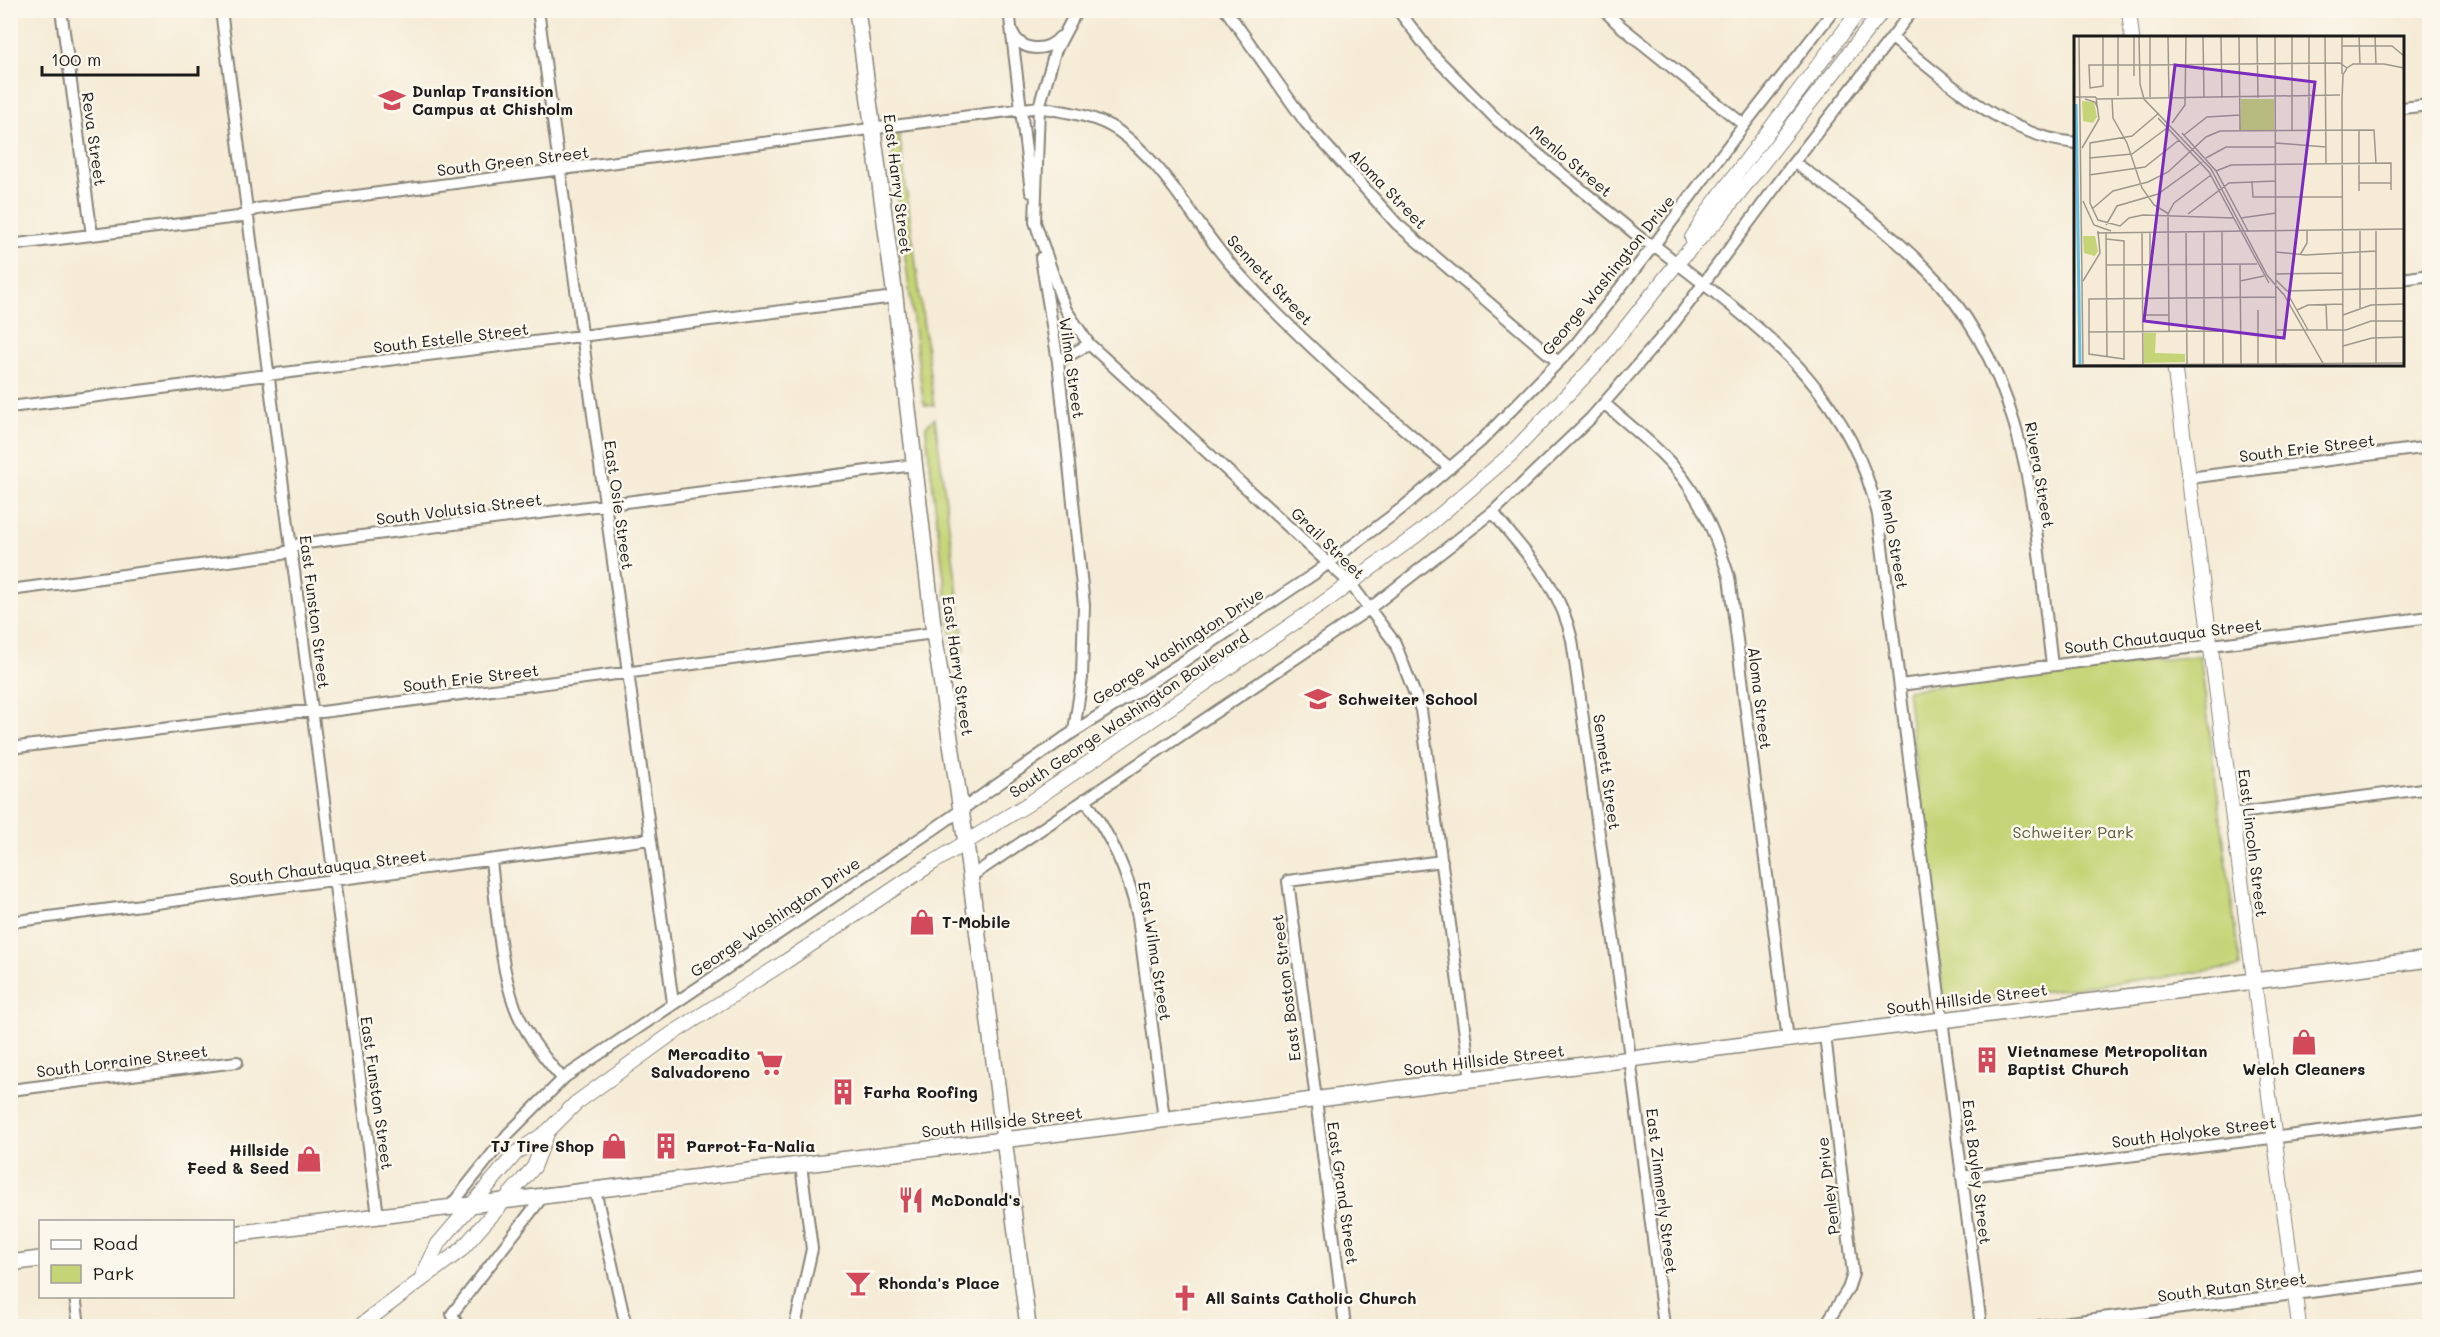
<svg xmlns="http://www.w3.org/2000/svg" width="2440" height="1337" viewBox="0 0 2440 1337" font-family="Mali,sans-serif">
<rect width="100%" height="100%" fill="#fbf7ec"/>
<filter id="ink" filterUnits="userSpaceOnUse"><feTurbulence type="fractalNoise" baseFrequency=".0167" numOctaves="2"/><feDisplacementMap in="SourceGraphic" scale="12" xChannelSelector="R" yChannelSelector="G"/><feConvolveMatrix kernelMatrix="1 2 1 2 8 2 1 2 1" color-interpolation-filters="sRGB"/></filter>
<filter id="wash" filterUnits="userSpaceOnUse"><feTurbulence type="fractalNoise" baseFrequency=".008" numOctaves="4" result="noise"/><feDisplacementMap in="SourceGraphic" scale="24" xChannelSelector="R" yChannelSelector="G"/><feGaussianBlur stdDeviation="1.35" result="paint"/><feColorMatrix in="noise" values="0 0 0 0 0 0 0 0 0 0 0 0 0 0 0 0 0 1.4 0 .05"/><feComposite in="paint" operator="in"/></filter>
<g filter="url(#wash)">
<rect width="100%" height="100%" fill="#f5ebd6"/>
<path fill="#c4d476" stroke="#707849" stroke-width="1.5" d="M899,132l35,274 -9,-1 -2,-5 -32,-256 2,-10z
M935,418l30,231 -5,6 4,26 -6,-2 -2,-4 -30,-244v-5z
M2200,656l40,311 -294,37 -3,-11 -36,-303 190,-25z"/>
</g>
<g filter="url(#ink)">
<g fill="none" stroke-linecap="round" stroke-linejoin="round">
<g stroke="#888479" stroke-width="14">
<path id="minor" d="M61,10l31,225
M221,10l157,1206
M538,10l135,993
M1009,10l22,182
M1077,10l-22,42 -16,55 -4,115 25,73 6,15 23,34 261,239 45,60 26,67 50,369
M1226,10l80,113 91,101 161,138
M1398,10l33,43 67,68 146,120 10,4c99,79 194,138 224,270l103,811
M1604,10l14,14 126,101
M1012,31c8,21 34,22 48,6
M1892,38c56,43 110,98 184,105
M2402,108l28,-3
M1794,162c45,33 92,66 131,106 108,107 109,256 127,397
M10,245l228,-28 19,-8 68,-9 714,-93c27,5 55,8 78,23 49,34 76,92 115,136 66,74 142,138 218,202
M1041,258l17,104 26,243 -2,73 -8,53
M2402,279l28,-4
M1058,362l31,-18
M1604,403c29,26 64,51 86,85 18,27 29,58 39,89l59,463
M10,407l885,-110
M2189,478l241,-31
M1493,512c34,45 66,70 79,128l56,402 36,284
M10,590l272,-36 17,-10 615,-79
M1900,685l530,-68
M10,748l287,-36h25l612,-79
M1085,799c27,40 42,70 53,118l26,202
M2232,814l198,-26
M491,862c6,45 8,102 24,145 10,27 29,51 48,72
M970,877l399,-268 124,-97 98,-94 83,-95 120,-161 119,-152
M10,922l640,-83
M10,1090l227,-28
M1962,1177l468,-59
M595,1190l31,136
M449,1208l59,-74 57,-57 369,-248 130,-91 114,-73 136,-91 87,-65 79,-67 95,-97 79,-100 90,-120 90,-115
M75,1296l4,30
M458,1326l-6,-12 92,-119
M795,1326l17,-77 -11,-84
M1345,1326l-57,-445 154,-20
M1825,1326l23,-37 5,-15 -28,-239
M2038,1326l392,-49"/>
</g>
<g stroke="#888479" stroke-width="16">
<path id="tertiary" d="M2129,10l3,28
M1692,238l19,-31 149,-197
M2174,364l125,962
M420,1281l18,-37 78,-91 32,-22 28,-28 94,-68 115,-73 149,-100 94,-58 291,-198 99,-72 92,-79 90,-95 77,-97 43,-46 163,-207
M360,1326l101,-76 73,-83 14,-36"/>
</g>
<g stroke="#888479" stroke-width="18">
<path id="secondary" d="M857,10l38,287 39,336 32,210 62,483
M232,1234l869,-106 362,-48 967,-121
M10,1263l30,-4"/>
</g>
<use href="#minor" stroke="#fff" stroke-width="10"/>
<use href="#tertiary" stroke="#fff" stroke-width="14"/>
<use href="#secondary" stroke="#fff" stroke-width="15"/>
</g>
</g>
<defs>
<g id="school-bare" transform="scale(2.07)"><path d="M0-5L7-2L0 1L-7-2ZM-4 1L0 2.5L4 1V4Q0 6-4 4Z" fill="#d1495b" stroke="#fbf7ec" stroke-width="2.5" paint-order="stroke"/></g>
<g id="shop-bare" transform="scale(2.07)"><path d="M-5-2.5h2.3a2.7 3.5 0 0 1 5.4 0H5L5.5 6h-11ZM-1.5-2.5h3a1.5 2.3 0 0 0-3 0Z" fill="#d1495b" stroke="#fbf7ec" stroke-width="2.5" paint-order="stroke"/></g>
<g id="building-bare" transform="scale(2.07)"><path d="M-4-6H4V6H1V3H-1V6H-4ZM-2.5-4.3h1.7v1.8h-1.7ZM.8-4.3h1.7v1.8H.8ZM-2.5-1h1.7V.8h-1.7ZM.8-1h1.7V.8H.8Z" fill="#d1495b" stroke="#fbf7ec" stroke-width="2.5" paint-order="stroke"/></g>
<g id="supermarket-bare" transform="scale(2.07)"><path d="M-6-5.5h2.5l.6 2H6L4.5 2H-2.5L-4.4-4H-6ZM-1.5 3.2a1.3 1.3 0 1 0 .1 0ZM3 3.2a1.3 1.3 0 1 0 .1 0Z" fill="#d1495b" stroke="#fbf7ec" stroke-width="2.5" paint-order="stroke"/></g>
<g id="restaurant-bare" transform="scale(2.07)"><path d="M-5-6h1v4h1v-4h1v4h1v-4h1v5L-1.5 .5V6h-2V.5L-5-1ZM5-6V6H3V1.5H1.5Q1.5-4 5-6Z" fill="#d1495b" stroke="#fbf7ec" stroke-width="2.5" paint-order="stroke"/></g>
<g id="bar-bare" transform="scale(2.07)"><path d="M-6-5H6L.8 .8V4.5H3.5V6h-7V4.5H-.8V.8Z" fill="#d1495b" stroke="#fbf7ec" stroke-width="2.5" paint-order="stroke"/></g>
<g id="church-bare" transform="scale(2.07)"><path d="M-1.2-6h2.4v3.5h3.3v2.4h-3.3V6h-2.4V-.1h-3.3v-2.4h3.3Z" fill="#d1495b" stroke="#fbf7ec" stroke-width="2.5" paint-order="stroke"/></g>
</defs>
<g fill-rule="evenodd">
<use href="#school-bare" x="392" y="100"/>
<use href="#school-bare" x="1318" y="699"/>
<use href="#shop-bare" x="922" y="922"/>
<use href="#shop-bare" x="2304" y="1042"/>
<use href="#building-bare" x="1987" y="1060"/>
<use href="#supermarket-bare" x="770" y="1063"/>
<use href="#building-bare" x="843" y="1092"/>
<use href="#shop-bare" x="614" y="1146"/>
<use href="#building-bare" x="666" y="1146"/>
<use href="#shop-bare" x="309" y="1159"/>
<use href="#restaurant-bare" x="911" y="1200"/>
<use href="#bar-bare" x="858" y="1283"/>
<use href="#church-bare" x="1185" y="1298"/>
</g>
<g text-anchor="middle" stroke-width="5" stroke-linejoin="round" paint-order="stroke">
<g font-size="16" font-weight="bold" fill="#1c1c1c" stroke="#fbf7ec" text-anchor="start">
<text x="412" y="97">Dunlap Transition<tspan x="412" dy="18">Campus at Chisholm</tspan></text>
<text x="1338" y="705">Schweiter School</text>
<text x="942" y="928">T-Mobile</text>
<text x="2007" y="1057">Vietnamese Metropolitan<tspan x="2007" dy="18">Baptist Church</tspan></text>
<text x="750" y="1060" text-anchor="end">Mercadito<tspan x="750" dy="18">Salvadoreno</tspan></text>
<text x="2304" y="1075" text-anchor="middle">Welch Cleaners</text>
<text x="863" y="1098">Farha Roofing</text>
<text x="594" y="1152" text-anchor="end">TJ Tire Shop</text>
<text x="686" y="1152">Parrot-Fa-Nalia</text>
<text x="289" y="1156" text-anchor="end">Hillside<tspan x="289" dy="18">Feed &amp; Seed</tspan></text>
<text x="931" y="1206">McDonald's</text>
<text x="878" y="1289">Rhonda's Place</text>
<text x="1205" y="1304">All Saints Catholic Church</text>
</g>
<g font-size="16" fill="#1c1c1c" stroke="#fbf7ec">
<text transform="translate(94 139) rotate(82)" y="6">Reva Street</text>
<text transform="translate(513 161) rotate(-7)" y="6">South Green Street</text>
<text transform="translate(1571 161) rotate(40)" y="6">Menlo Street</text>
<text transform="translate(898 184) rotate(83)" y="6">East Harry Street</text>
<text transform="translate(1388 189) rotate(46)" y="6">Aloma Street</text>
<text transform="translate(1608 275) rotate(-51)" y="6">George Washington Drive</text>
<text transform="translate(1270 280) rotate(47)" y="6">Sennett Street</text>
<text transform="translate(451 338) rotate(-7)" y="6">South Estelle Street</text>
<text transform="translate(1072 368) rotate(82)" y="6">Wilma Street</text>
<text transform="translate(2307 448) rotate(-7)" y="6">South Erie Street</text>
<text transform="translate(2040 475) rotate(80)" y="6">Rivera Street</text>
<text transform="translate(619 505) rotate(82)" y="6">East Osie Street</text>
<text transform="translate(459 509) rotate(-7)" y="6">South Volutsia Street</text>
<text transform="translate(1894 539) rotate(80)" y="6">Menlo Street</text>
<text transform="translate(1328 543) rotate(44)" y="6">Grail Street</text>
<text transform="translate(315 612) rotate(83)" y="6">East Funston Street</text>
<text transform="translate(2163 636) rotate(-7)" y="6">South Chautauqua Street</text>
<text transform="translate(1178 646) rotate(-33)" y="6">George Washington Drive</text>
<text transform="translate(958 666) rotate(82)" y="6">East Harry Street</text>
<text transform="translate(471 678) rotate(-7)" y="6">South Erie Street</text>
<text transform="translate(1760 698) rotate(83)" y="6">Aloma Street</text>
<text transform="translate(1129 714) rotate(-34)" y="6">South George Washington Boulevard</text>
<text transform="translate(1607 772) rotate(82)" y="6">Sennett Street</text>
<text transform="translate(2253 843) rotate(83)" y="6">East Lincoln Street</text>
<text transform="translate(328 867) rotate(-7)" y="6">South Chautauqua Street</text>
<text transform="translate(775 917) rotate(-34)" y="6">George Washington Drive</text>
<text transform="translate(1155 951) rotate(81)" y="6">East Wilma Street</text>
<text transform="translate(1286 988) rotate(-97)" y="6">East Boston Street</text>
<text transform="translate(1967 999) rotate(-7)" y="6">South Hillside Street</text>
<text transform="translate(1484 1060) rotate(-7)" y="6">South Hillside Street</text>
<text transform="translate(122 1061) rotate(-7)" y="6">South Lorraine Street</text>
<text transform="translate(377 1093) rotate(82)" y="6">East Funston Street</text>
<text transform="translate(1002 1122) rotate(-7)" y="6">South Hillside Street</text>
<text transform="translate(2194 1132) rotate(-7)" y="6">South Holyoke Street</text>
<text transform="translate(1977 1172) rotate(83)" y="6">East Bayley Street</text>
<text transform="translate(1828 1186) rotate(-97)" y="6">Penley Drive</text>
<text transform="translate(1662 1191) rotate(83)" y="6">East Zimmerly Street</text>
<text transform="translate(1343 1193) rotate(82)" y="6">East Grand Street</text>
<text transform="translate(2232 1287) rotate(-7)" y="6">South Rutan Street</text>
</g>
<g font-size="16" fill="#575c3c" stroke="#fbf7ec">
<text x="2073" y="838">Schweiter Park</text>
</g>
</g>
<g transform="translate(2074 36)">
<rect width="330" height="330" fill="#f5ebd6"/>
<path d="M167,63h33v31h-34zM8,65l12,1 3,15 -4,6 -10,-2zM9,200h12l3,15 -3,5 -11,-3zM70,297h12l-1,20 30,1v8l-41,1z" fill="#c4d476"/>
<path fill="none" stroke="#65c0e3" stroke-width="3" d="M2,68l4,262"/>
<path fill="none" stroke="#9e988c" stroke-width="1.5" d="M5,0l4,330M29,0v50l-13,2 -1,-23h62l189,-2 7,5M44,0v60M60,0v40M65,0l1,48 4,15 67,70 56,106 16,19M76,0v61M94,0l1,62M129,0l1,62M147,0l1,62M165,0l1,95M183,0l1,62M201,0l1,330M218,0v95M235,0v94M251,0l1,128M268,0v38M285,0l1,28M301,0l1,28M268,10h50l12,10M273,32l6,-4h31l20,4M0,61h22M38,62l1,20 14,25 15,45 12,17 15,9M11,63l10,3 3,7M22,63l244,-4M85,77l-27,23 -42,7v60l8,17 22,6 9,-8 14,-3 91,3M84,82l51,54 60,111M98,87l13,-18 1,-69M285,94v61M108,97l34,38 32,60M110,99l23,-18 33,-2M202,107l50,4M8,112l17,-29 -3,-22M15,122l43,-4 35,-26M132,122l20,-11h50M142,135l15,-6 160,-2v27M15,139l56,-8 34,-27M178,145l1,16h90M285,147h32M9,165l11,24 17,6M18,173l21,-18 35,-9 20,-10 38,-35 14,-6 154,-1 2,33M114,178l41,-31 46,-2M167,182l35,-5M32,189l11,-19 41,-12 44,-32M302,193v134M286,194v78M130,195v133M148,195l1,135M32,196l1,125M68,196l1,134M76,196v33M112,196l1,132M23,197l307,-4M32,203l18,2v119M202,216l30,3 70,-4M226,219l7,-12v-13M166,228l1,101M32,229l151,-1M202,238l67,-1M202,244l11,11 117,-3M9,245l17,-28 -2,-22M166,245l24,-5M209,257l41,72M216,262l18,32M252,268l1,26M184,274v54M223,274l11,-5 35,-1M68,279h27M269,279l28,-10 33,-1M202,294h70l25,-9h33M95,295l-1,-117 6,-11 37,-28M14,296l134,-1M269,310l29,-8 32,-1M50,323l-35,-5v-55l187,-2M269,327l-1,-263 1,-25 4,-7M10,329l320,-2"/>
<path fill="#7b2cbf" fill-opacity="0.15" stroke="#7b2cbf" stroke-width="3" d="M101,29l140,17 -31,256 -140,-17z"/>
<rect width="330" height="330" fill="none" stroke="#1c1c1c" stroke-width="3"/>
</g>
<rect width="2440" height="1337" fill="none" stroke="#fbf7ec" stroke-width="36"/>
<rect x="39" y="1220" width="195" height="78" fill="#fbf7ec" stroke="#a29f99" stroke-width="1.5"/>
<rect x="51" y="1240" width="30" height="9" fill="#ffffff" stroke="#a29f99" stroke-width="1.5"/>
<text x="93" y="1250" font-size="18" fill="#1c1c1c">Road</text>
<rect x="51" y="1265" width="30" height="18" fill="#c4d476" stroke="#a29f99" stroke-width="1.5"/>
<text x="93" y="1280" font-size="18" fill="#1c1c1c">Park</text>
<path d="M42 66v9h156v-9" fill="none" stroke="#1c1c1c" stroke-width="3"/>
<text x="51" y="66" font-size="18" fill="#1c1c1c" stroke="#fbf7ec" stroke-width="4.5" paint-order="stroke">100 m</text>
</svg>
